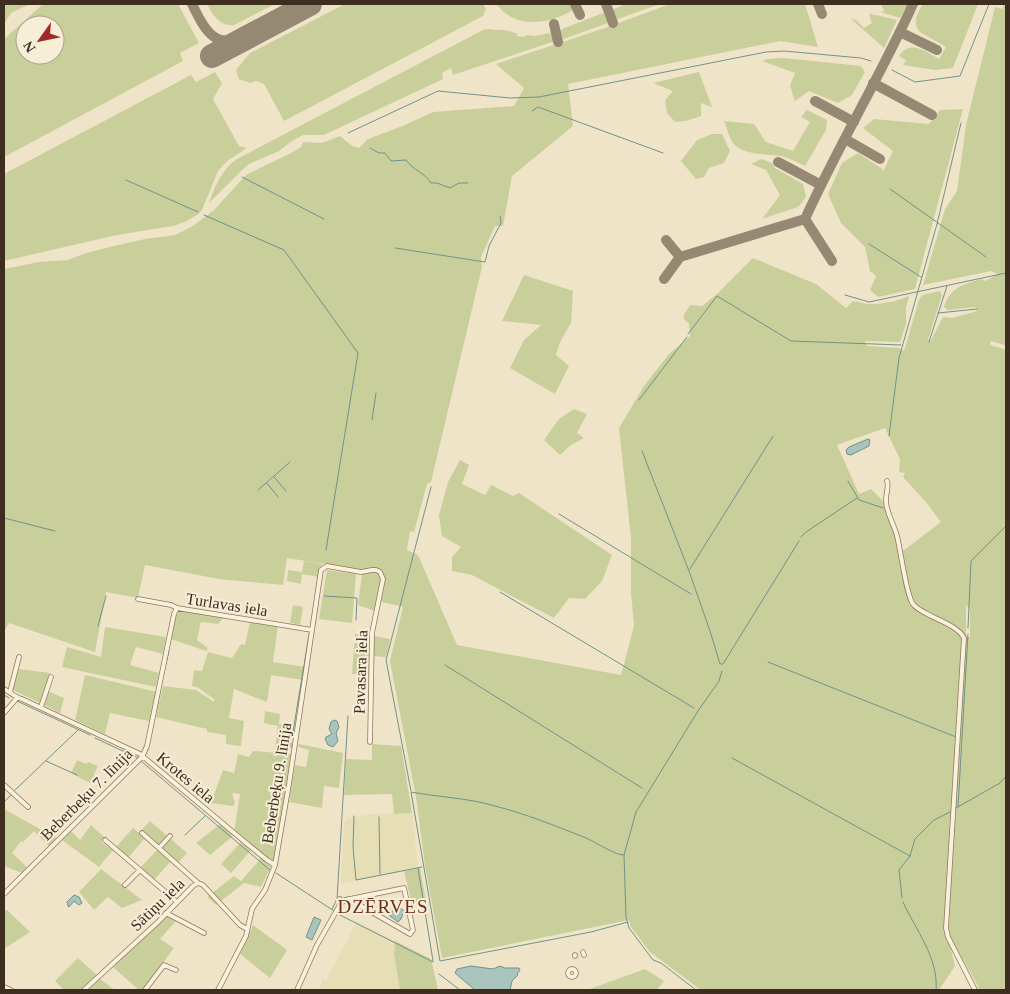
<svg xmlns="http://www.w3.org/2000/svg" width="1010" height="994" viewBox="0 0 1010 994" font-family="'Times New Roman',serif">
<rect width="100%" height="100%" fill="#f0e4c8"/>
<path fill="#e6deb5" d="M412,813l6,53 -14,5 -63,13 3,-61 4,-5 24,-4z
M357,922l38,19 -1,13 6,36h-81l4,-11 3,2z"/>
<path fill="#c9cf9b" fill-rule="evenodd" d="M4,4h26l-19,9 -7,11z
M43,4h135l21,39 -19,10 3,8 -179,96v-118zM25,25h30v30h-30z
M207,4h68l-41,21c-13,2 -22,-10 -27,-21z
M345,4h138l3,5 -3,7 -199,105 -20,-37 -8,-3 -6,2 -11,-4 -3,-9 14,-17z
M496,4h75l2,6c-25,15 -57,19 -77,-6z
M626,4h34l-45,16 -3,-7 2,-4z
M670,4h135l13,43 -38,-6 -212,43 5,42 -61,50 -9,50h-8l-14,31 1,10 -51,215 -4,2 -13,48 -4,-1 -3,19 11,5 39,90 164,30 13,-49 -3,-34v-54l-12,-110 25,-42 25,-32 21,-18 -1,-12 -6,-6 1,-3 6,-10 12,1 15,-12 36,-36 63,26 30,24 7,-7c5,0 10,3 15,3 8,1 34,-3 39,-8l2,1 -3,10v17l-6,18 -35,-1 2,5 32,2 5,3 15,-51 3,-5 18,-4 2,4 -14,45h3l12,-23 9,1 25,-7 -1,-4 -28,3 -4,-3c6,-20 20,-23 38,-28l3,2 13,-7 -7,-3 -68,14 22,-76 12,-18 9,-66 29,-118 8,2v-5h3v343l-2,-2 -13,-4 -1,4 14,4 2,4v637h-27l-2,-6 -21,-36 -5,2 4,16 -16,24 -5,-2 -1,2h-232l-51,-38 -19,-25 -2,-7 -187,38 -17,-92 -9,-69 -26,-136 13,-54 -25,-6 -3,10 -17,-6 4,-31 -5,-5 -70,-11 -4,27 -64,-6 -74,-14 -7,33 -32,-6 -11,60 -86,-29 -5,9v-363l35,-7 29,-2 18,-7 28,-7 31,-7 30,-4 18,-9 21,-16 32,-35 45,-22 10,-6 2,-5 19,1 18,-7 12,10 7,2 9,-9 37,-14 28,-13 81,-6 10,-18 -28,-24 109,-36zM885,428l15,31 -1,13 6,1 -2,4 22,24 16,21 -42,32 -4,-18 -12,-35 -12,-12 -12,5 -22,-49zM966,605l4,5v27h-4z
M881,4h27l-8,14 -20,-6 4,-1z
M923,4h55l-25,64 -18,2 -32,-5 3,-5 -7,-4c11,-17 27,-4 40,3l7,-12 -26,-15c-8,-9 -3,-19 3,-28z
M603,13l3,3 2,7 -47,17 -2,-7 3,-4z
M872,13l1,2h3l21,5 -13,28 -34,-30 7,3 7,7 8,-5 -3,-8z
M489,29c10,2 16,-1 28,5v2l8,1 1,-2 8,1 16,-3 5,8 -102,34 -2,-7 -9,5 1,6 -119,56h-21l-11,6 -13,10 -30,13 -7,6 -33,33c6,-17 12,-33 28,-44l246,-129z
M784,58l77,8 4,6 -13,23 -14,8 -29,-12 -14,10 -5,-15 5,-13 -33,-12 5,-2z
M215,72l7,11 -9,16 26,47 8,2 -20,13 -9,10 -16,39 -5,5 -12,7 -12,4 -56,9 -113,26v-87l187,-99 5,7z
M699,72l13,35 -11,-4v13l-15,5 -11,1 -8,-9 -2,-13 8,-9 -20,-8z
M963,109l-48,180 -37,8 -8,-7 6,-14 -6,-5 -5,-24 -24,-24 -13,-29 14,-31 16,-10 26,17 9,-19 -30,-23 11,-9 55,5 11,-14z
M807,110l20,10 -1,10 -21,36c-7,-3 -17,-9 -25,-10 -13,-2 -38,-1 -47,-13 -4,-6 -6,-15 -9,-22l30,3 12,18 27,9 17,-29 -9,-5z
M712,134h10l8,17 -6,12 -15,5 -5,9 -8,2 -15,-18 16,-21z
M761,159l11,4 3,5 28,16 3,13 -8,10 -36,12 18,-24 -14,-25 -15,-6z
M524,275l49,16 -2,32 -11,19 -4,13 13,11 -14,28 -45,-26 14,-28 17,-15 -39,-4z
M574,409l13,5 -10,19 7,5 -13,7 -11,10 -16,-15 15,-21z
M460,460l9,5 -7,19 23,11 6,-10 22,11 6,-3 93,62 -10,26 -17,18 -16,-1 -15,20 -82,-43 -20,-4v-14l9,-10 -19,-11 -3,-21 9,-33z
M304,561l18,3 -3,13 -17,-3 -1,10 -14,-3 1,-11 14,2z
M327,570l29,4 -4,49 -33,-4z
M293,605l10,2 -3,18 -10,-2z
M180,611l44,6 -6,7 -17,-2 -4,18 11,8 -2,3 -35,-12 5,-24z
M250,622l28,3 -5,37 32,5 -2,13 -32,-5 -4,27 -33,-13 -5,29 15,3 -3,25 -15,-2v-9l-19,-3v-3l-51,-12 7,-31 33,4 18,12v-3l-17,-12 -5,-1 2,-16 8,1 6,-19 24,6 9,-14 4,1z
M105,627l61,10 -3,17 -27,-7 -6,18 29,8 -3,14 -94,-20 5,-20 34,10z
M355,634l15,2v38h-18z
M374,636l16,3 -4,18 -13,-1z
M19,669l31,4 -5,17 -5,13 -27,-13z
M85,675l72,17 -8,29 -39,-8 -5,21 -30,-14z
M48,691l16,7 -4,15 -16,-8z
M265,711l15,3 -1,10 14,3 -4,24 -14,-1 3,-24 -14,-3z
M299,744l44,9 -4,35 -15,-2 -2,22 -33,-6 6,-37 11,2 3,-17 -11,-3z
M372,744l29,2 11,67 -18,1 -2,-20 -48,1 2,-36 26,1z
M253,751l38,3 -17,108 -5,-2 -35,-28 6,-38 -8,-1 3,10 -2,3 -22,-3 12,-33 11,3 4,-19 11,3z
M77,760l9,4 2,-2 10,4 -8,17 -19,-10z
M4,809l52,29 -7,8 -15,-15 -11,11 -2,-1 -9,12 16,15 -6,5 -18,-7z
M150,821l37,32 -12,13 -5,-4 -16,18 -14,-12 17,-18 -13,-11 -16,19 -12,-11 17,-19 6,5z
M220,824l14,11 -24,20 -14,-12z
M91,825l13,12 -3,5 12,8 -14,17 -37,-27 9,-9 9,9z
M241,842l10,8 -20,23 -10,-9z
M261,858l10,8 -10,21 -17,-4 -28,22 -9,-8 27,-21 7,5z
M420,868l6,34 -14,3 -8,-34z
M101,869l41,31 -20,8 -14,-11 -14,13 -15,-18z
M4,910h3l23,22 -26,17z
M167,915l9,6 -16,18 14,9 -31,42h-4l-26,-23z
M253,925l34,25 -17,28 -30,-24z
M395,941l36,18 7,31h-38l-6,-36z
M78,958l19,17 -16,15h-17l-9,-9z
M645,969l19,12 -7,9h-70z
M100,979l15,11h-27z"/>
<path fill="#a9c4bc" stroke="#6f938a" d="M868,439l2,1 -1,6 -18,9 -4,-1 -1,-4 3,-3z
M334,720l3,1 2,6 -3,6 2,8 -5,6 -5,-2 -3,-6 1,-2 6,-3 -3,-5 2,-7z
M74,895l5,2 3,6 -3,2 -5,-4 -5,6 -1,-1 -1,-4z
M399,908l3,1 2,2 -3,8 -3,3 -8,-6v-4z
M314,917l7,3 -9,20 -6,-3z
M471,966l22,3 7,-3 5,2h14l1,2 -3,4 1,1 -6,6 -2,9h-35l-20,-17 2,-4z"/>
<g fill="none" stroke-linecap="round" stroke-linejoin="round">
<path stroke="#6f938a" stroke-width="1" d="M892,70l23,12 45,-6 29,-72
M532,111l6,-4 125,46
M348,133l90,-42 72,7 29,-1 227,-45 18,-1 77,7 10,3
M370,148l9,5h6l6,8 15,-1c7,10 19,13 25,23h6l13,5 9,-5h9
M242,177l82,42
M126,180l72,32
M890,189l96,68
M204,215l80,35 74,103 -32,197
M869,244l52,33
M395,248l90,14 4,-16 12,-23 -1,-7
M845,295l24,7 137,-29
M938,313l39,-4
M688,334l29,-38 74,45 110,4
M929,342l18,-56
M639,400l48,-63
M372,420l4,-27
M889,436l10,-78 38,-134 24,-101
M642,451l47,120 21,60 10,33h3l76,-123
M274,477l12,14
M848,481l11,19 24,8
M267,483l11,14
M258,490l32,-28
M559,514l132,80
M4,518l51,13
M801,537l5,-5 51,-34
M690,569l83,-133
M500,592l194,116
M324,596l33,2 -1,22
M98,626l8,-30
M968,628l3,-67 35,-35
M768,662l188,75
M445,665l197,123
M163,676l6,-25
M4,695l5,3
M17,701l73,34
M157,708l4,-22
M95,738l43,20
M292,738l17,-103
M291,747v-4
M145,756l4,-11
M732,758l178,98
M46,761l31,14
M141,761l129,109
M15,790l63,-60
M411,791l-25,-131 45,-173
M4,802l7,-7
M958,807l10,-173
M956,808l44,-25 6,-7
M354,816l-1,31 3,33 66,-13
M379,817l1,57
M185,835l20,-19
M624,855c-7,1 -29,-13 -38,-17 -30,-12 -60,-24 -91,-32 -27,-8 -57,-9 -84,-14l29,169 151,-29 37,-10
M418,868l15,93
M276,873l58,38
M902,898l-3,-28 11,-14 5,-17 19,-19 16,-8
M903,902c12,27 36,56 33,88
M332,909l5,-10 11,-183
M338,914l95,48
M439,974l21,16
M696,990l-35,-27 -8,-3 -24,-32 -3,-11 -2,-62 12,-43 62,-101 21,-30 3,-10"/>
<path stroke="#968974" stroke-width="10" d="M192,4c13,26 22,47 56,32
M575,4l5,11
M606,4l7,19
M818,4l4,10
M554,24l4,18
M900,32l37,18
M873,83l59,32
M815,101l39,21
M845,139l35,20
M778,162l43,23
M805,219l27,42
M666,240l14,17
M664,279l16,-22 125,-38c33,-73 75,-142 108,-215"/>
<path stroke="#968974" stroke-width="24" d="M212,56l98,-52"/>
<g stroke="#8d765c" stroke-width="5.5">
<path id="street" d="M887,481c2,6 -1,12 -1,19 0,13 8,24 11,36 4,15 9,59 16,68 9,12 44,19 51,34l-18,290 2,9 27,53
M138,599l33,6 6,3 135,22
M4,689c6,3 12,9 18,10l118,55 105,88 22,18 8,5
M10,692l9,-35
M41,707l10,-30
M4,713l13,-15
M4,785l24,22
M142,833l56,50 5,2 37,40 7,4
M105,840l35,30
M159,848l11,-12
M125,885l15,-15 37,32
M4,894l138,-137 5,-11 27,-132 3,-6
M341,903l4,-3 59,-12 9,42 -3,4 -61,-35
M166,913l38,20
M583,952l1,3
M575,955v1
M568 973a4 4 0 1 1 8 0a4 4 0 1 1-8 0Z
M4,987l7,3
M84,990l74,-68 35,-36 5,-3
M145,990l19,-25 12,5
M218,990l28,-54 6,-27 13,-19 10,-25 14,-81 32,-214 6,-4 34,6 11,-2h4l4,2 3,7 -11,54 -2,109
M297,990l20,-45 24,-42 -1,-4"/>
</g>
<use href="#street" stroke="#faf1dc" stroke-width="4"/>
</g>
<g text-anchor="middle" stroke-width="4" stroke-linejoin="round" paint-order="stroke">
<g font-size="16" fill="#3d2e20" stroke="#f7eed8">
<text transform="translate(227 604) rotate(9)" y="6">Turlavas iela</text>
<text transform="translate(360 672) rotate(-88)" y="6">Pavasara iela</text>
<text transform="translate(186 777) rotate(40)" y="6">Krotes iela</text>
<text transform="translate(276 783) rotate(-81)" y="6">Beberbeķu 9. līnija</text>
<text transform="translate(86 794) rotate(-45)" y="6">Beberbeķu 7. līnija</text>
<text transform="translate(157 904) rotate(-44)" y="6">Sātiņu iela</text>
</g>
<g font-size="19" letter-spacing="1" fill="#6b2e1e" stroke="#f7eed8">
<text x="383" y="913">DZĒRVES</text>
</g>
</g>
<rect width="1010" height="994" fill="none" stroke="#3d2e20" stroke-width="10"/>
<g transform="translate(40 40) rotate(237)"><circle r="24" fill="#f7eed8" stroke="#ada18e"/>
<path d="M0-4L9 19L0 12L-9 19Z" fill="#9e2a2b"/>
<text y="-8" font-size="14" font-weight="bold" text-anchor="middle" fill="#3d2e20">N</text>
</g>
</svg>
